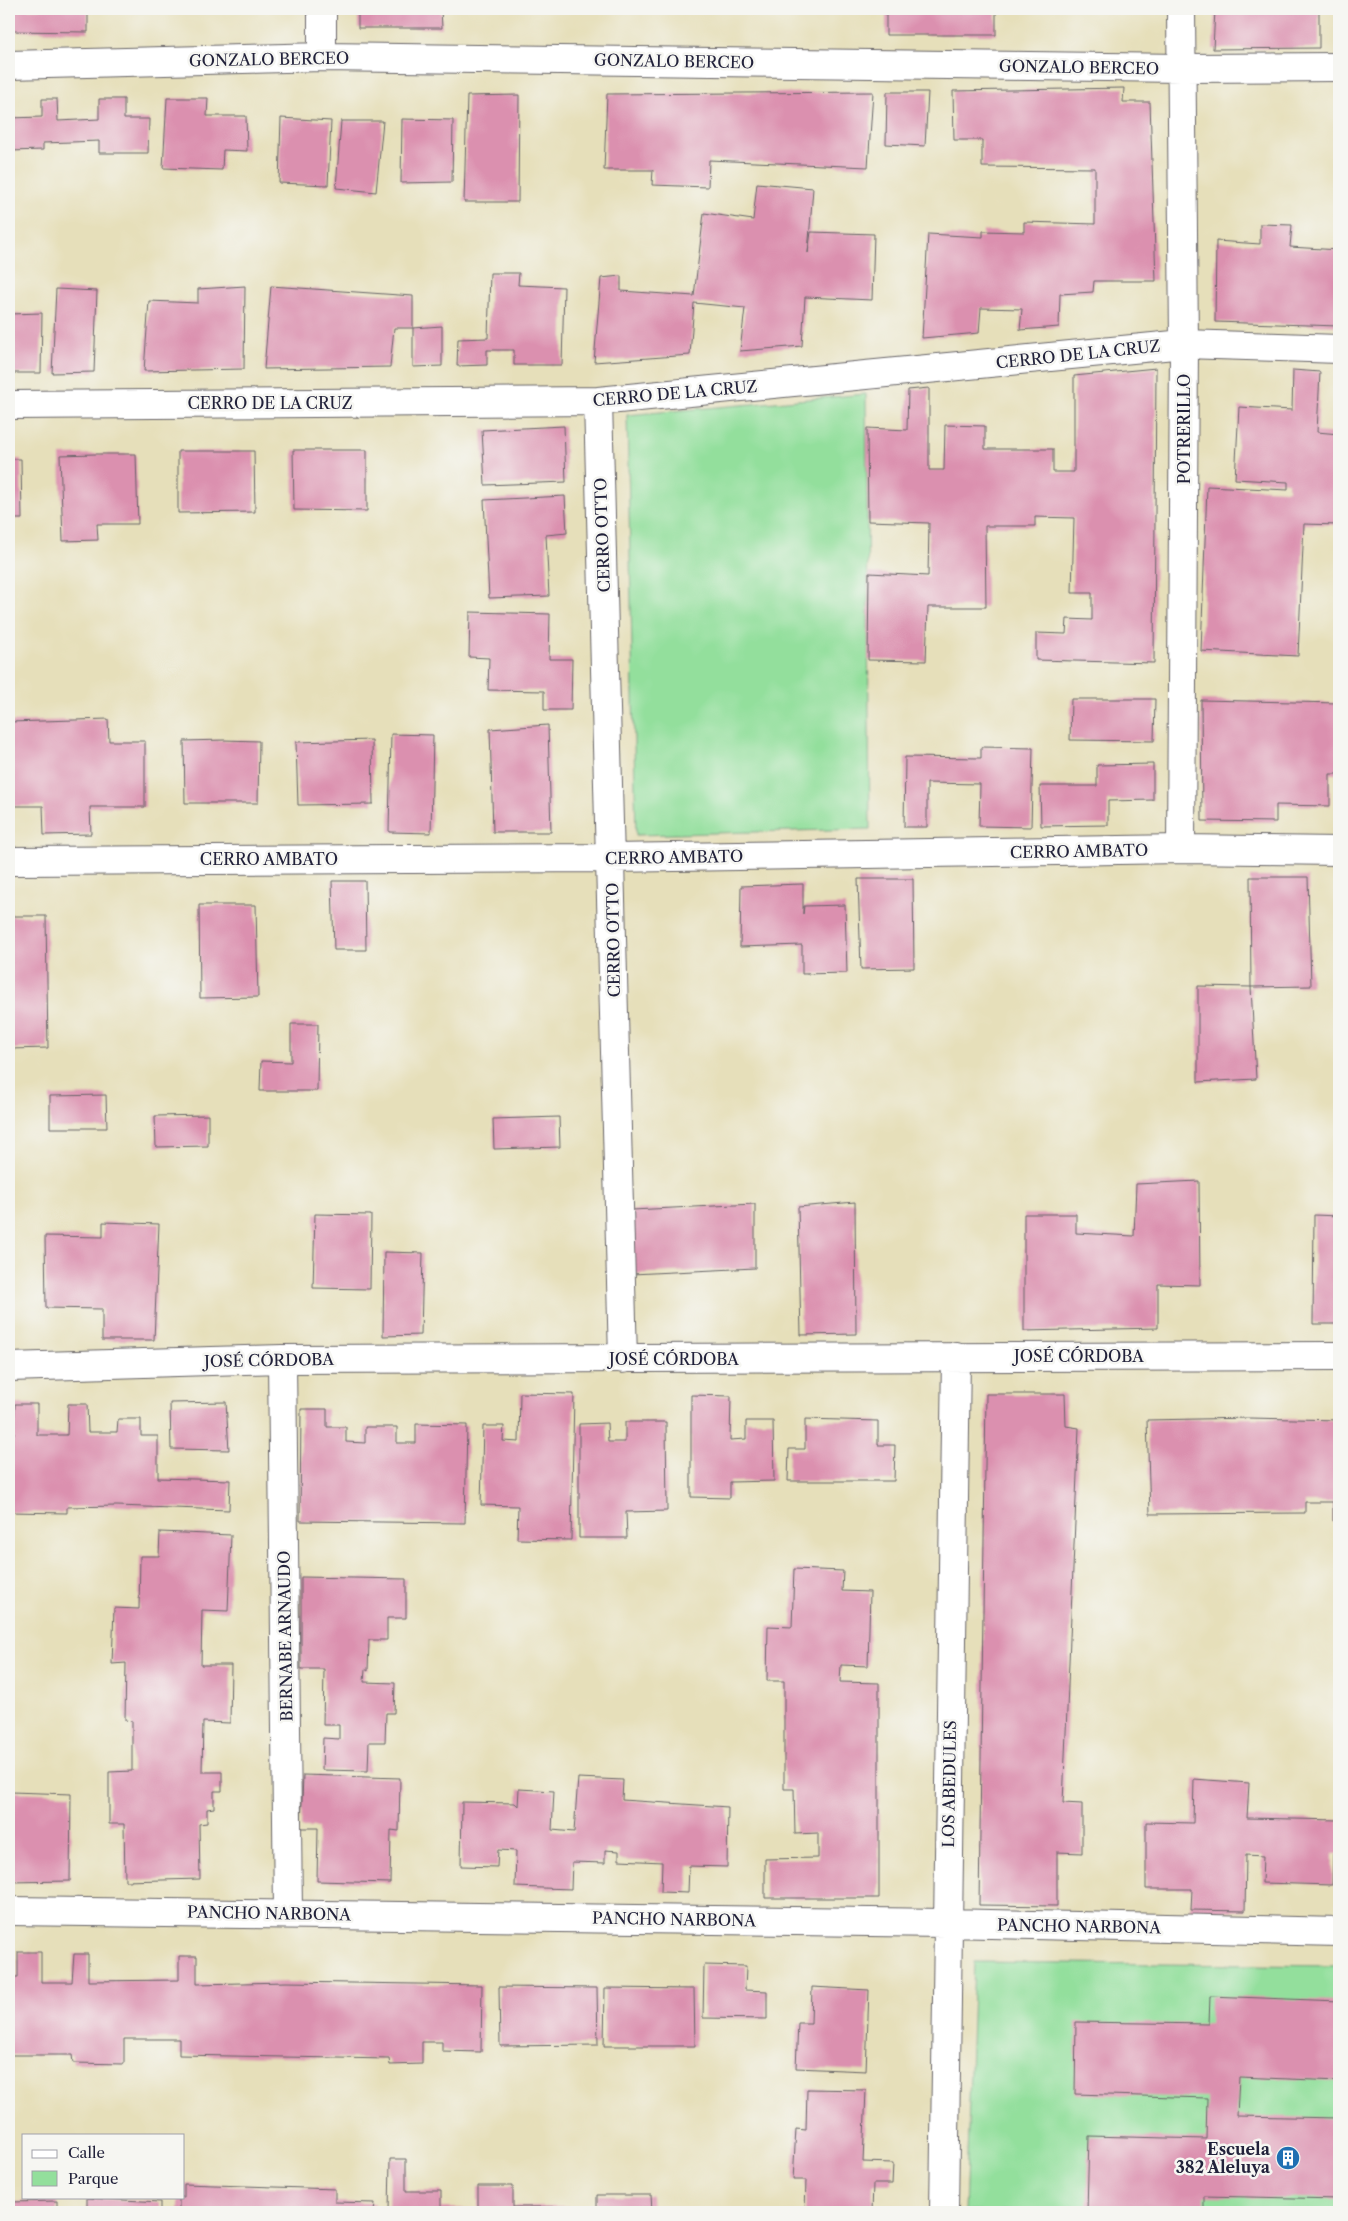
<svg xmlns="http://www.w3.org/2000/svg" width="1348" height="2221" viewBox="0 0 1348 2221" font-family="'Libre Caslon Text',serif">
<rect width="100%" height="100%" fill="#f6f6f2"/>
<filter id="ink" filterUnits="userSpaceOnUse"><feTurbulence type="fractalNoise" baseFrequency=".02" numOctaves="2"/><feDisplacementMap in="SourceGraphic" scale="10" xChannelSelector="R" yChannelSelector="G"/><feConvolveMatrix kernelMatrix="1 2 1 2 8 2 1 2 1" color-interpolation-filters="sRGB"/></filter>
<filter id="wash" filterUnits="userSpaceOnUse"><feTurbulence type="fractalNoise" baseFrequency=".0096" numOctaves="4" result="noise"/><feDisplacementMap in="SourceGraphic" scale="20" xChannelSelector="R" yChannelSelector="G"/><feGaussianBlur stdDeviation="1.12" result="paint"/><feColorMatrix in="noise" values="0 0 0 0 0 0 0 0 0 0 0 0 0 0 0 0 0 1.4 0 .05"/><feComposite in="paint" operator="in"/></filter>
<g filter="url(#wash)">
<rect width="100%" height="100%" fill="#e6dfba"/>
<path fill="#93df9c" stroke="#5a806c" d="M866,394l4,435 -234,6 -9,-420z
M974,1962l365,4v246h-374z"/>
<g id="blocks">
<path fill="#db90af" d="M9,9h79v23l-79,-1z
M358,9h83l1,19h-84z
M886,9h110v26h-110z
M1215,9h104v39l-106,1z
M1124,88l-1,14h27l6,179h-62l-1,11 -33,2 -1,33 -39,3 2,-21 -41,-1 -2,25 -57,5 6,-104 55,3v-6l41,1v-10l71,2v-56l-113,-1v-27h-28l-1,-49z
M873,92l-5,75 -159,-7 -1,27 -56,-2 1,-15h-49l3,-76z
M887,92h41l-3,54 -39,-2z
M519,95l-1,107h-54l3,-106z
M167,98h41l-1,18h39l1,35 -24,-1 -1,20 -59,-2z
M42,99h15l1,22 41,-2v-20h25v20h25l-1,34h-49v-12l-56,2v7l-34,1v-33l33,-1z
M281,118l50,3 -3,64 -49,-2z
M402,119l51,1 -1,62 -51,1z
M341,121h42l-7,71 -40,-4z
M757,183l56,5 -5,65 3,-21 63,2 -2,66 -67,-3 -3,49 -62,5 5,-43 -51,-5 -4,52 -96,7 7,-84 20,-2v15l73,5 10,-83 49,7z
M1260,224l32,1 -2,22 49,3v76l-124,-4 1,-81 44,3z
M490,273h29l-1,12 46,2 -2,78h-48v-15h-27v15l-30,1 1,-27 30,-1z
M245,286l-1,83 -100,2 5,-70 49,2v-14z
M271,286l142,10v32h-19l-4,39 -126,2z
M56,289l41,2 -3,81 -42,1z
M42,313l-1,60h-32v-59z
M442,326v40l-29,1v-39z
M1156,368l-2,295 -118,-3v-27l30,1 1,-15 25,1v-27h-20l2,-75 -39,-1v9h-50l1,81h-58l-2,54 -58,-1 1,-87 59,3 1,-53 -61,-2 -1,-93 40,2 1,-40 21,-2v82h15l1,-45 40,1v23h68v23h21v-96z
M1293,370l27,2 -3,60 22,2v91l-35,-1 -6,132 -97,-5 6,-165 81,4v-8l-53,-3 4,-72 53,3z
M564,426l2,56 -81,3 -3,-55z
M293,450h74v61l-73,-1z
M178,451h76l1,61 -77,1z
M95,454h41l2,70h-41l1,16 -35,1 -3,-86z
M9,459h12l1,60h-13z
M565,496l2,37 -21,2 3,61 -60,2 -5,-98z
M470,612l80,2 -1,45h23l-1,51h-27v-19l-56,-1 1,-32 -20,-1z
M1071,699h84l-1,42 -84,-1z
M1201,700l138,3v71h-9v32l-54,-1v17l-74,-1z
M108,719l1,22h36v66h-55l1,27 -47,1 -1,-29h-34v-84z
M548,725l3,107h-58l-3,-103z
M391,734l42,1 -2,98 -42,-1z
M224,740l35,1 -1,62h-73l-1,-62z
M372,740l1,64 -75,1 -2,-63z
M981,747l52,1 -2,79 -52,-1 1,-42 -53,-1v44h-23l1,-70 76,1z
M1153,764v36l-45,1v24l-67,1 -1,-40h57v-21z
M1250,877h58l3,109 -60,1z
M858,879h55l1,89 -53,1z
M332,881h33l1,69h-32z
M803,884v30l1,-8 41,-1 2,68 -45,1v-29l-62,2 1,-61z
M199,905h57l2,92 -58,1z
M9,916h37l2,132 -39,1z
M1337,930h2v106h-2z
M1198,986l53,1 5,92 -58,3z
M291,1024h27l-1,67h-57l1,-30 30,1z
M106,1095l1,33h-57v-32z
M208,1115v31l-52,1 -1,-31z
M559,1117l1,30 -66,2 -1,-30z
M1199,1181l1,104 -42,-1v44l-134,3v-117h52v19l58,3 2,-52z
M855,1202l1,132 -55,1 -3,-128z
M755,1204v64l-123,6v-64z
M315,1214l56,1 -1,74 -57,-1z
M1314,1215l25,1v108h-26z
M103,1222l56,2 -5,116h-52v-31l-56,-1 -1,-72 58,1z
M384,1252l39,1 -2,82 -38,1z
M520,1393l54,1 -3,146 -54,-1 1,-33 -37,-1 2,-79h21l-1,15 16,1z
M986,1394h79l1,32 13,2 -16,375 19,1v49l-25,-1v54l-78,-1z
M691,1395l40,1 -1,44 16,-1v-18h27l1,60 -44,1v16l-39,-1z
M226,1402l3,48 -58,-1 -1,-46z
M15,1404h22v31h30l1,-31h19l1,28h29l1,-13h23v17h17v42l72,2 -1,30 -112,-4 -50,1v6l-58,-1v-78h5z
M301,1409h26v18h19v15l19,1v-16h32v16h19v-19l51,1 -2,98 -165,-2z
M1249,1418l90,2v101h-6v-19h-28v11l-155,1 -3,-94z
M805,1419l73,2v24h17l-1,36h-106l1,-32h16z
M625,1422h41l1,89 -41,1 1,26h-48v-114l28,-1 1,19h17z
M160,1532l71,3 -3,76 -26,-1 -1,55h30l-1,58 -27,-1 -1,50h20v19h-8v17l-7,1v14l-8,1 1,55 -75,2 -1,-57h-15v-52l23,-1v-50l-7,-1 1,-57 -14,1 2,-56 25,1 1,-53h19z
M794,1569l49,2 -1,20 28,1 -2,74 -27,-1 -1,17 39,1v215h-114v-39l53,-1v-25l-23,1 -1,-45h-10v-108h-17l1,-55 24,1z
M301,1577l105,2v39h-19v22h-18l-1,31 -3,-2 -1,13 31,1 -1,30h-8l-1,29h-16l-1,29 -46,-1 1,-32 16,1v-14h-16l1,-56h-23z
M303,1775l97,3 -1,53 -8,-1 -1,53 -73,-2 1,-53h-17z
M9,1776h2v16l60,2 -1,87 -61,1z
M578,1778l45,2 -1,20 106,7 -1,60 -38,-1 -1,27 -27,-1 1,-30 -43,-2v-9l-14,-1v13l-33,-1 -1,27 -56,-2 1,-36 -18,-1 -1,17 -36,-1 1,-64 53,1 3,3 1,-17 35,2 -2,39 22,2z
M1194,1779l55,4 -2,35 92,2v34h-6l-1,31 -70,-2 1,-27 -17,-1 -1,56 -54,-1 1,-21h-46v-67l47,1z
M18,1952h23v30h31l2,-28h14v27l91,-1v-24h18v28l89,-2 196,3 -1,67 -39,-1v-9h-20v22l-32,1 -1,-6 -210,-4v-16h-55v25l-51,-1 -1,-8h-63v-78h9z
M704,1965l42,1 -1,24 22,1v28l-64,-1z
M499,1987l98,1 1,57 -98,1z
M812,1987l57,3 -3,81 -70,-3 2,-45h13z
M605,1988l89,1 1,57h-91z
M1210,1996l129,5v80l-100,-4 -2,39 102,2v81l-135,-3v16h-117l2,-76 117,3 1,-41 -132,-4 1,-72 133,2z
M807,2089l59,1 -3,72 30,1 -1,21h-19l-1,28h-67l1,-32h-13l3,-51 10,1z
M390,2159h16v32h35v17l37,1v-23h35v21h72v5h-196z
M184,2184l151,5v13l40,1 -1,9h-195v-15h5z
M597,2195h54l1,17h-55z
M87,2198l73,4v10h-73z
M57,2201v11h-48v-10z"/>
</g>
</g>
<g filter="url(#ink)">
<use href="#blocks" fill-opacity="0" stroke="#676467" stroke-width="1"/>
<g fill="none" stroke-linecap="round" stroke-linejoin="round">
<g stroke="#676467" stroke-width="30">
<path id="street" d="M1181,9l3,335 -3,505
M322,57v-48
M9,65l313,-8 860,11 157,-1
M598,401l25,958
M9,405l589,-4 586,-57 155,5
M9,861l602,-3 570,-9 158,2
M282,1359l6,554
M9,1367l273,-8 1057,-3
M9,1911l937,12 393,9
M944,2212l12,-856"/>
</g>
<use href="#street" stroke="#fff" stroke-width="28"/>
</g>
</g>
<defs>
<g id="building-disc" transform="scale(1.25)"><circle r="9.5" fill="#1f6fb2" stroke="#f6f6f2"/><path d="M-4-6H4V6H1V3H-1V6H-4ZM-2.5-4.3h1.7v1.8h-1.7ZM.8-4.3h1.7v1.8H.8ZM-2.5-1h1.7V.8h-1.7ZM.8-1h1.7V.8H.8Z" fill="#fff"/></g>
</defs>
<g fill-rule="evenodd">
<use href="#building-disc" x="1288" y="2158"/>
</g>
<g text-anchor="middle" stroke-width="5" stroke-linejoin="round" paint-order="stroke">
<g font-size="16" fill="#22223b" stroke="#f6f6f2">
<text transform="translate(269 59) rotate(-1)" y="6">GONZALO BERCEO</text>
<text transform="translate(674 61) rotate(1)" y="6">GONZALO BERCEO</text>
<text transform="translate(1079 67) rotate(1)" y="6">GONZALO BERCEO</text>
<text transform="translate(1078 354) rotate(-6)" y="6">CERRO DE LA CRUZ</text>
<text transform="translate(675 393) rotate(-5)" y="6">CERRO DE LA CRUZ</text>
<text x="270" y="409">CERRO DE LA CRUZ</text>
<text transform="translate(1184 429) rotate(-90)" y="6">POTRERILLO</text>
<text transform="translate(602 535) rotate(-92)" y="6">CERRO OTTO</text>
<text transform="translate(1079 851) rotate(-1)" y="6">CERRO AMBATO</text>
<text transform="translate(674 857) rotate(-1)" y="6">CERRO AMBATO</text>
<text x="269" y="865">CERRO AMBATO</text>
<text transform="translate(613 940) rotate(-91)" y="6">CERRO OTTO</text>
<text x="1079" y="1362">JOSÉ CÓRDOBA</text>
<text x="674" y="1365">JOSÉ CÓRDOBA</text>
<text transform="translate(269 1360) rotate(-1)" y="6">JOSÉ CÓRDOBA</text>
<text transform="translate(285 1636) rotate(-91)" y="6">BERNABE ARNAUDO</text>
<text transform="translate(949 1784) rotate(-89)" y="6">LOS ABEDULES</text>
<text transform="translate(269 1913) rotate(1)" y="6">PANCHO NARBONA</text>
<text transform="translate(674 1919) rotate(1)" y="6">PANCHO NARBONA</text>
<text transform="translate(1079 1926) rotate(1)" y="6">PANCHO NARBONA</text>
</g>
<g font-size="16" font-weight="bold" fill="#22223b" stroke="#f6f6f2" text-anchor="end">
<text x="1270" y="2155">Escuela<tspan x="1270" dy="18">382 Aleluya</tspan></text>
</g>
</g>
<rect width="1348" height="2221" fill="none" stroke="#f6f6f2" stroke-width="30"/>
<rect x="22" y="2134" width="162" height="65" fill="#f6f6f2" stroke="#a1a1a9"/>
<rect x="32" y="2150" width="25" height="8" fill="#ffffff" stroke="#a1a1a9"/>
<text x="68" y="2158" font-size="15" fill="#22223b">Calle</text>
<rect x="32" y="2171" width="25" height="15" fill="#93df9c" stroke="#a1a1a9"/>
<text x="68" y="2184" font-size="15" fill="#22223b">Parque</text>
</svg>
